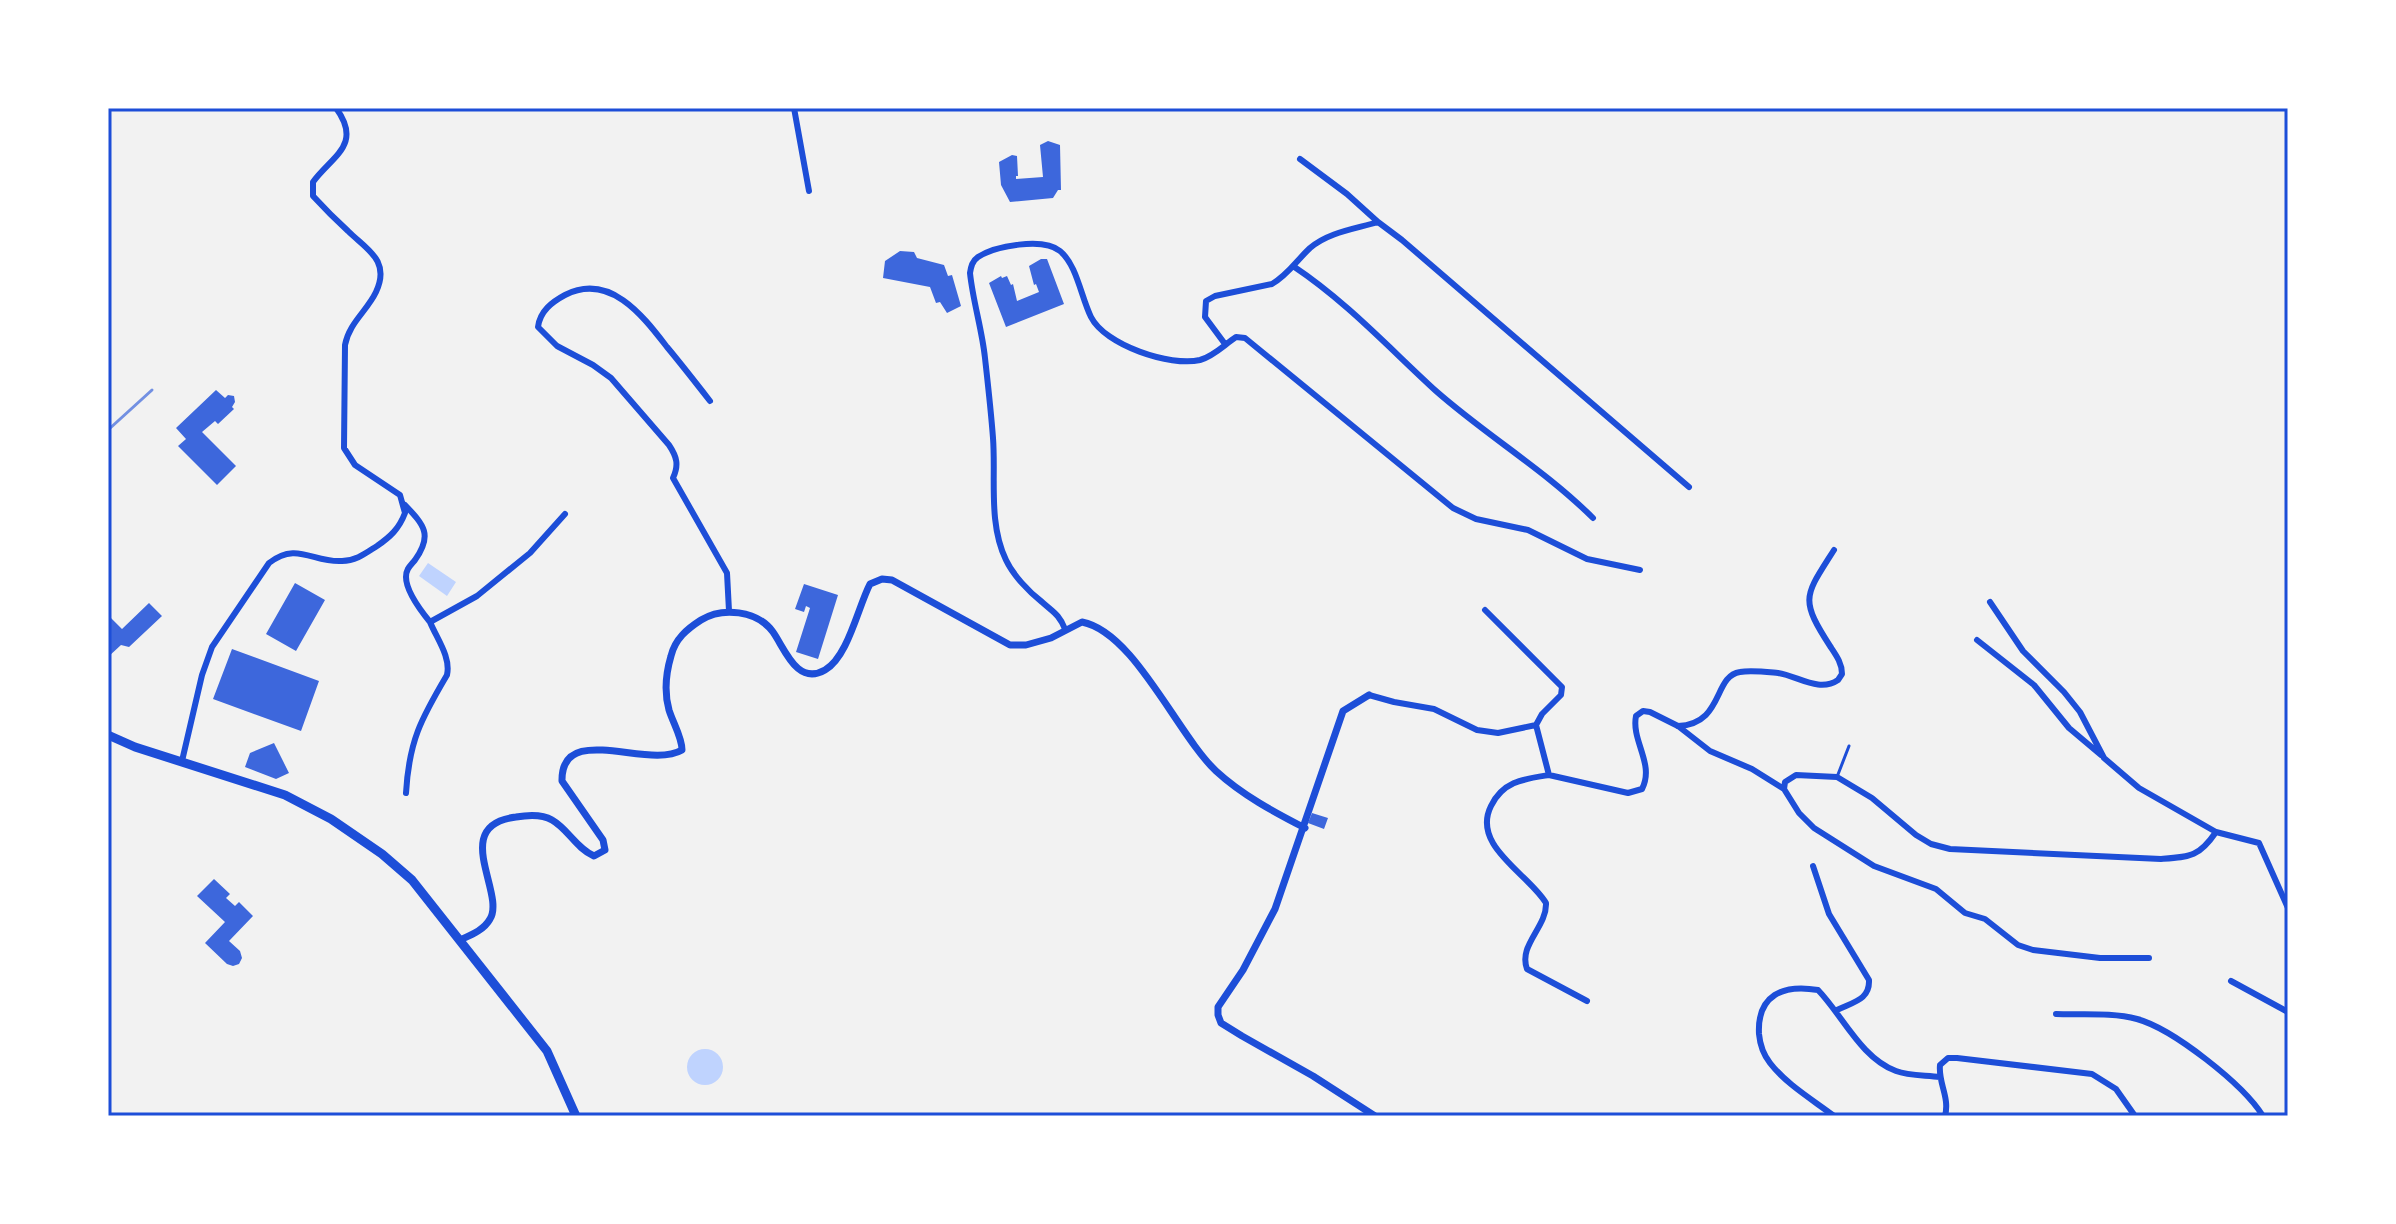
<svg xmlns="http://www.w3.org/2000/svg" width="2396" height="1224" viewBox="0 0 2396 1224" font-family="'Golos Text',sans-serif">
<rect width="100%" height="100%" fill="#f2f2f2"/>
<path fill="#bfd3fe" d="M428,563l28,19 -9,14 -28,-20z
M687 1067a18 18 0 1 1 36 0a18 18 0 1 1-36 0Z"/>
<path fill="#3d67dc" d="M1048,141l12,4 1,45h-3l-5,8 -43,4 -9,-17 -2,-23 13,-7 5,1 1,20h-2v3l27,-2 -3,-32z
M900,251l14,1 3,6 27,7 4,11 4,-1 9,31 -14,7 -7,-11 -4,1 -6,-16 -47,-9 2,-17z
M1041,259h6l17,45 -58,23 -17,-44 12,-7 1,2 5,-2 4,9 2,-1 4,17 22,-9 -3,-8 -2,1 -5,-19z
M216,390l9,8 3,-3 6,1 1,6 -3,5 2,2 -16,15 -3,-3 -13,11 34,34 -19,19 -39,-39 8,-7 -10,-11z
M295,583l30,17 -29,51 -30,-17z
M804,584l34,11 -20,64 -22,-7 14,-44 -4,-2 -2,6 -9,-3z
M149,603l13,13 -33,31 -8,-2 -13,12v-42l14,14z
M232,649l87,32 -18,50 -88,-32z
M274,743l15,30 -13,6 -31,-12 5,-14z
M1312,813l16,5 -4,11 -16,-6z
M214,879l16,15 -4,4 9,8 4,-4 14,14 -24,25 11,10 2,7 -3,6 -6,2 -6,-2 -22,-21 20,-21 -28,-26z"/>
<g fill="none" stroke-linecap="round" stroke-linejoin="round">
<path stroke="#1d4ed8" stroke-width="3" d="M1837,777l12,-31"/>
<path stroke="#1d4ed8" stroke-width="6" d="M794,108l15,83
M1300,159l47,35 31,28
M1293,266c54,36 96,82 143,125 51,45 109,79 157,127
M1225,344l-20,-27 1,-16 9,-5 57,-12c16,-9 25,-24 38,-36 19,-16 45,-19 68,-26l24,18 287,247
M710,401c-14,-18 -28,-36 -43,-54 -24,-31 -57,-75 -102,-52 -13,7 -25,16 -27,32l19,19 36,19 18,13 58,67c8,12 10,20 4,33l54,95 2,38
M405,505c19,20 28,30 10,55 -5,6 -9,9 -9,17 0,14 15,34 24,45l47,-26 53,-43 35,-39
M1990,602l33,49 41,41 16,20 24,46 35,30 77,44 43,11 29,65
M1065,629c-6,-15 -12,-17 -23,-27 -13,-10 -29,-27 -36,-42 -18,-37 -10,-83 -13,-122 -2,-27 -5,-53 -8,-80 -3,-29 -12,-56 -15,-85 1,-6 2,-12 8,-16 17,-11 65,-20 82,-6 17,14 21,46 31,66 14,28 79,50 109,43 14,-4 24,-15 36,-23l9,1 208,170 23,11 52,11 59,29 53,11
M1977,640l57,45 35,43 32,27
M1369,695l25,7 40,7 43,21 21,3 38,-8 6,-11 19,-19 1,-8 -77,-77
M1536,725l13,50 79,18 14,-4c13,-25 -11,-48 -6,-73l7,-5 7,1 28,14 32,25 42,18 32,20 15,24 15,15 60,38 62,23 29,24 20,6 33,26 15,5 67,8h49
M1678,726c46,-2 35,-50 62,-54 11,-2 27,0 38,1 20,3 41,20 60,7l4,-6c0,-11 -6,-19 -12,-28 -31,-48 -25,-50 4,-96
M182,761l20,-86 10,-28 57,-84c28,-22 44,0 73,-2 14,0 24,-8 35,-15 13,-9 22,-17 28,-33l-5,-18 -45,-30 -11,-17 1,-103c4,-22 22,-34 31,-53 15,-32 -10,-43 -28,-61 -12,-11 -24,-23 -35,-35v-14c19,-26 50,-37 23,-74
M1549,775c-25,4 -46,6 -58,31 -20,40 38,68 55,97 1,24 -28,42 -19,66l60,32
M1784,789l1,-7 11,-7 41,2 35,21 44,37 15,9 19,5 211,10c29,-2 38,-2 55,-27
M406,793c3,-52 15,-74 41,-118 4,-18 -10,-36 -17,-53
M1813,866l16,48 40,66c1,20 -16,22 -32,30
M2231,981l57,31
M2056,1014c26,1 56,-2 81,5 36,10 106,65 126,97
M1834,1116c-21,-16 -48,-32 -64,-53 -7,-9 -10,-18 -11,-29 -2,-39 24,-50 59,-44 25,26 43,68 78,81 13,5 30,4 44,6
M1945,1116c5,-19 -7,-33 -5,-51l8,-7h9l135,16 24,15 19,27"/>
<path stroke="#1d4ed8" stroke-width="7" d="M1369,695l-26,16 -68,198 -32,61 -25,37v8l3,8 21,13 71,40 62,40
M460,940c11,-5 24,-10 30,-21 16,-26 -41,-94 26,-102 11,-2 26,-3 36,3 16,9 24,28 42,36l11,-6 -2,-10 -41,-59c-1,-60 86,-11 120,-31 0,-13 -9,-27 -13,-40 -5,-18 -3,-37 2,-54 4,-17 16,-27 30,-36 21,-13 56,-10 72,12 12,17 24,54 52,38 23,-13 33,-63 45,-86l12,-5 10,1 118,65h16l25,-7 31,-16c52,10 95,112 134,149 26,24 58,41 89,57"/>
<path stroke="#1d4ed8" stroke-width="9" d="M108,735l27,12 150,48 46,24 51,35 30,26 135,171 29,65"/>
<path stroke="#7290e2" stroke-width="3" d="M108,430l44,-40"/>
</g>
<rect width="2396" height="1224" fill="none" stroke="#ffffff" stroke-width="220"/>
<rect x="110" y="110" width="2176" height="1004" fill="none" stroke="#1d4ed8" stroke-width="3"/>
</svg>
